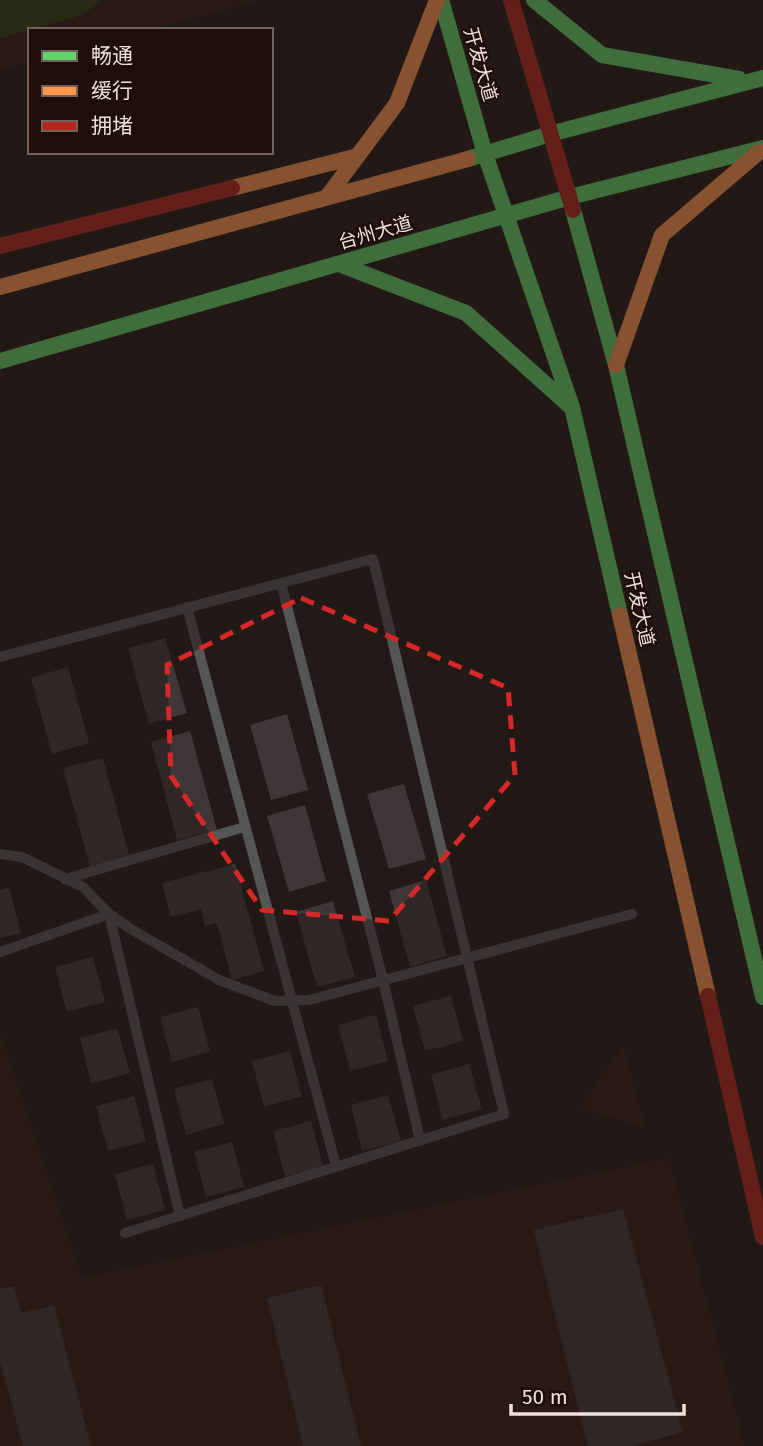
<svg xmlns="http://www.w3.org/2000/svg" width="763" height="1446" viewBox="0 0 763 1446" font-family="'Fira Sans','Noto Sans SC',sans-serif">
<rect width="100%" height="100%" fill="#231a17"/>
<path fill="#301b13" d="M0,0h262l-112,30h-120v32l-30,8z
M0,1032l82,246 587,-120 76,288h-745z
M623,1045l22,83 -66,-20z"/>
<path fill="#313f14" d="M0,0h102l-20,15 -82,23z"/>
<path fill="#3e3637" d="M165,638l22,75 -38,11 -21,-76z
M68,667l21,76 -37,11 -21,-76z
M287,714l21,76 -37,10 -21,-75z
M190,731l27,99 -40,10 -26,-98z
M103,758l26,98 -39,11 -27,-99z
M404,784l22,75 -37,10 -22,-75z
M305,805l21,76 -37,11 -22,-76z
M235,864l29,107 -32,9 -15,-57 -12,3 -4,-17 -30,8 -9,-34z
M426,880l21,76 -37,11 -21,-76z
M9,887l12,46 -21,5v-48z
M333,901l22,76 -38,10 -21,-75z
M93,957l12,45 -38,10 -12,-45z
M451,996l12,45 -38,10 -12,-45z
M198,1007l12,45 -38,10 -12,-45z
M376,1015l12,46 -38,10 -12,-46z
M117,1028l13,45 -39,11 -11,-46z
M290,1051l12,45 -38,11 -12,-46z
M469,1064l13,45 -39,11 -12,-45z
M212,1079l12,45 -38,11 -12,-46z
M388,1095l13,46 -39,10 -11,-46z
M134,1096l12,45 -38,10 -12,-45z
M311,1121l12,45 -38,11 -12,-46z
M232,1142l12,45 -38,10 -12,-45z
M153,1164l12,46 -38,10 -12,-46z
M623,1209l60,223 -51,14h-44l-54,-216z
M321,1285l40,161h-58l-36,-148z
M14,1286l7,27 33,-8 37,141h-68l-23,-85v-72z"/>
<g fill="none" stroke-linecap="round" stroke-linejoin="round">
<path stroke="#545655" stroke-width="10" d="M281,583l102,397 37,160
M187,607l149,559
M0,657l373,-98 131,555 -379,119
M0,854l22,3 61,30 26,27 22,15 88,51 56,21 34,-1 323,-86
M65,879l176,-51
M0,952l109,-38 71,302"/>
<path stroke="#63d668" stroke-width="16" d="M441,0l44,154 87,253 48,208
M534,0l68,55 137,24
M468,159l82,-25 213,-56
M573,210l43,155 147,632
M339,264l127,49 104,93
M0,361l570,-164 193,-49"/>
<path stroke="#ff974d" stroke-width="16" d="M232,188l126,-32
M327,197l70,-94 40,-103
M0,287l468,-128
M616,365l46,-130 97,-83
M620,615l88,381"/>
<path stroke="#b3261e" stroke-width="16" d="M511,0l62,210
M0,246l232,-58
M708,996l55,241"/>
</g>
<path d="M0 0H763V1446H0ZM301,598l207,90 7,87 -126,146 -127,-11 -91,-134 -4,-111z" fill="#231a17" fill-opacity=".55" fill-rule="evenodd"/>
<path fill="none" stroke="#d62828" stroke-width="5" stroke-dasharray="14 9" stroke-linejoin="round" d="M301,598l207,90 7,87 -126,146 -127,-11 -91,-134 -4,-111z"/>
<g text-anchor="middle" stroke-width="5" stroke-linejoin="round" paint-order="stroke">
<g font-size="19" fill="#ede0dc" stroke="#1f0e08">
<text transform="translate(481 64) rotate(74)" y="7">开发大道</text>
<text transform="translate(375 232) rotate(-16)" y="7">台州大道</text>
<text transform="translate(640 609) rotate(77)" y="7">开发大道</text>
</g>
</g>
<rect x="28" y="28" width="245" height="126" fill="#1f0e08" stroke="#71625d" stroke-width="2"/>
<rect x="42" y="51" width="35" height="10" fill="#63d668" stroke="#71625d" stroke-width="2"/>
<text x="91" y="63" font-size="21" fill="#ede0dc">畅通</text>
<rect x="42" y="86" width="35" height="10" fill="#ff974d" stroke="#71625d" stroke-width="2"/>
<text x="91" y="98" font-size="21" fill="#ede0dc">缓行</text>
<rect x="42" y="121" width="35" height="10" fill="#b3261e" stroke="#71625d" stroke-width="2"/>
<text x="91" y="133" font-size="21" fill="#ede0dc">拥堵</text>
<path d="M511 1404v10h173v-10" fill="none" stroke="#ede0dc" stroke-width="3.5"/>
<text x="522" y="1404" font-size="21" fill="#ede0dc" stroke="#1f0e08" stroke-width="5" paint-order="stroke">50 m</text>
</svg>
